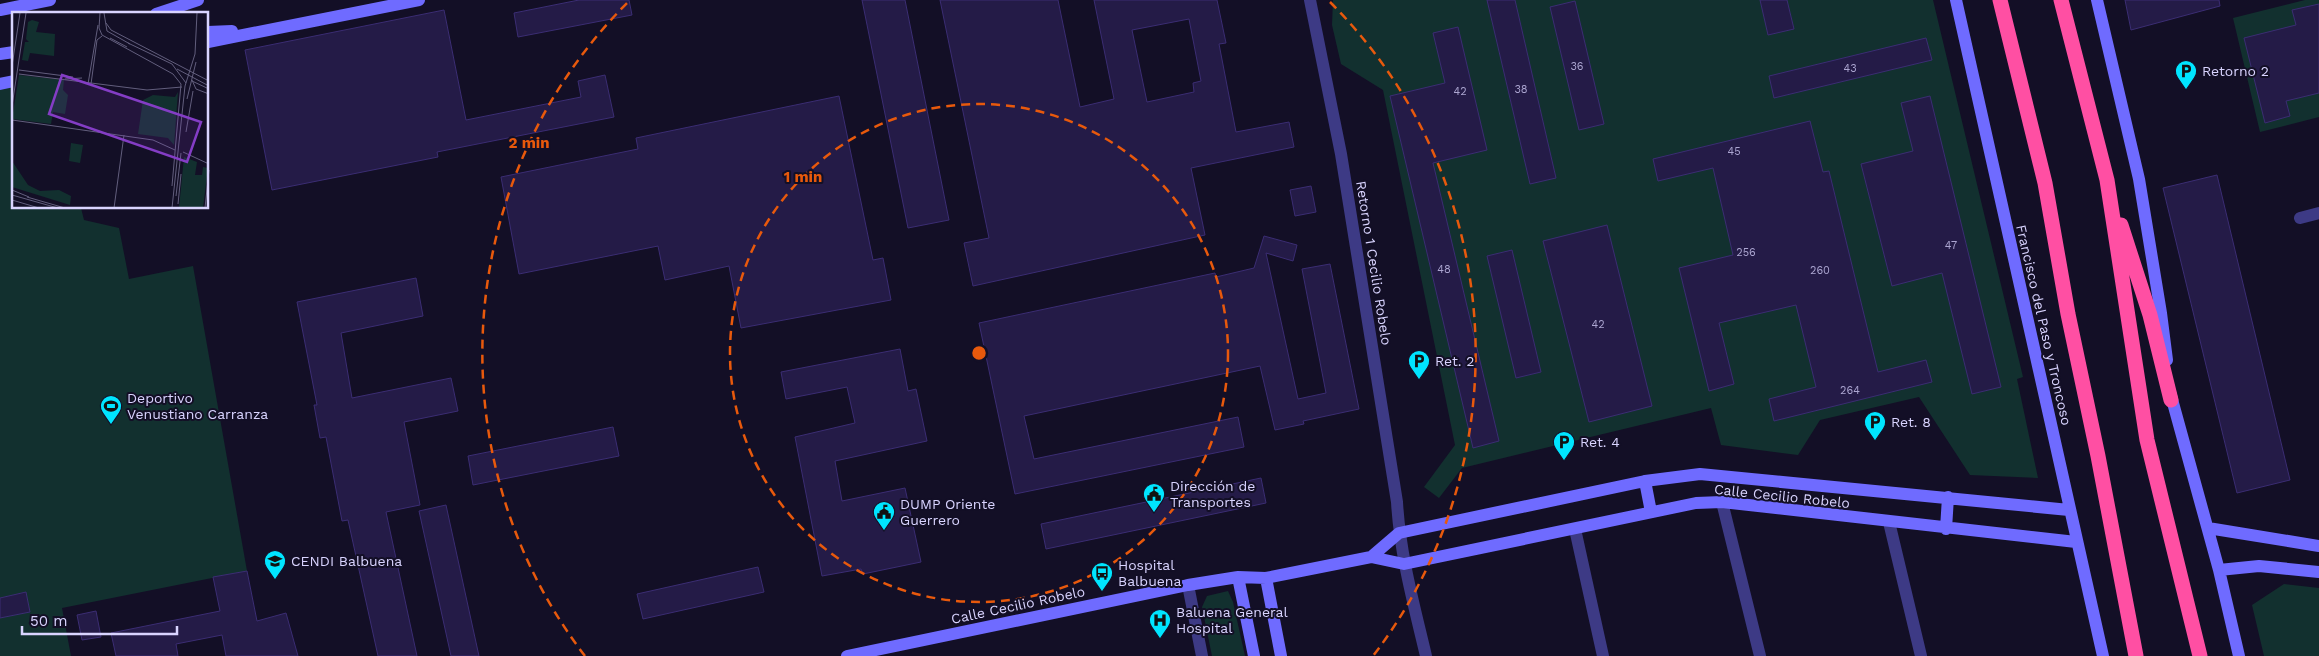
<svg xmlns="http://www.w3.org/2000/svg" width="2319" height="656" viewBox="0 0 2319 656" font-family="'Work Sans',sans-serif">
<rect width="100%" height="100%" fill="#130f26"/>
<path fill="#12302f" d="M1333,0h600l90,377 -6,2 21,99 -68,-3 -51,-78 -99,23 -22,35 -77,-10 -10,-37 -249,60 -23,30 -15,-11 31,-42 -72,-355 -42,-26 -9,-39z
M2305,0h14v117l-59,15 -27,-114z
M14,84v124h67l3,12 35,8 10,51 64,-13 54,305 -185,37 9,48h-71v-569z
M2284,584l35,4v68h-55l-12,-51z
M1228,591l5,11 12,54h-33l-10,-49 5,-11z"/>
<path fill="#241b47" stroke="#3b2d73" fill-rule="evenodd" d="M579,0h50l3,15 -114,22 -4,-24z
M862,0h43l44,220 -41,8z
M940,0h118l22,107 34,-8 -20,-99h123l9,43 -7,1 17,88 53,-10 5,25 -103,21 14,67 -232,51 -9,-43 25,-5zM1189,19l12,62 -8,2 1,9 -47,10 -15,-72z
M1487,0h28l41,178 -26,6z
M1760,0h27l7,29 -26,6z
M2125,0h94l1,6 -89,24z
M1575,1l29,123 -25,6 -29,-123z
M2319,4v89l-33,8 4,15 -25,7 -21,-85 52,-13 -4,-15z
M444,10l22,110 115,-23 -3,-16 27,-6 9,42 -177,35 1,5 -166,33 -27,-140z
M1458,27l29,123 -54,13 66,278 -26,7 -83,-352 55,-13 -12,-50z
M1926,38l6,22 -158,38 -5,-22z
M839,96l34,164 10,-2 8,42 -150,28 -12,-62 -64,14 -7,-34 -139,28 -18,-97 137,-28 -2,-11z
M1930,96l71,291 -29,7 -30,-121 -50,13 -31,-122 52,-13 -12,-48z
M1810,121l13,51 6,-1 49,201 48,-12 6,22 -158,39 -5,-22 47,-12 -20,-82 -77,18 15,61 -25,7 -30,-123 54,-13 -20,-87 -55,13 -5,-22z
M2217,175l73,305 -53,13 -74,-305z
M1311,186l5,26 -21,4 -5,-26z
M1607,225l45,181 -63,16 -46,-181z
M1264,236l33,9 -4,16 -27,-8 32,146 28,-6 -24,-124 28,-5 29,145 -56,12 1,3 -29,6 -15,-64 -236,50 10,43 204,-42 6,30 -229,47 -36,-171 236,-50 1,4 38,-9z
M1512,250l29,122 -25,6 -29,-122z
M416,278l7,38 -82,17 11,65 99,-20 7,33 -54,11 16,83 -34,7 31,144h-39l-30,-136 -6,1 -16,-84 -6,1 -6,-33h3l-20,-103z
M900,349l8,42 8,-2 11,52 -92,20 7,40 63,-13 16,74 -58,12 -2,-5 -39,7 -27,-139 60,-14 -8,-36 -61,12 -5,-27z
M613,427l6,29 -146,29 -5,-29z
M1261,478l5,25 -220,46 -5,-25z
M446,505l24,110 9,41h-28l-32,-145z
M758,567l6,25 -121,27 -6,-25z
M247,571l10,50 29,-8 12,43h-72l-4,-21 -46,9 2,12h-62l-5,-23 109,-22 -7,-34z
M26,592l4,20 -30,6v-20z
M96,611l5,26 -19,3 -5,-25z"/>
<g fill="none" stroke-linecap="round" stroke-linejoin="round">
<path stroke="#3d3a85" stroke-width="12" d="M1310,0l31,154 56,348c3,53 17,103 29,154
M2300,218l19,-5
M1722,502l38,154
M1889,522l32,134
M1575,529l28,127
M1188,585l14,71"/>
<path stroke="#6f6bff" stroke-width="12" d="M1956,0l147,656
M2097,0l42,179 22,134 6,47
M0,10l50,-10
M156,14l42,-14
M208,32l24,-1
M208,42l211,-42
M0,54l14,-2
M0,84l14,-3
M2170,392l49,178 20,86
M1645,481l6,31
M2208,528l111,18
M1946,529l2,-32
M1371,557l28,-24 246,-52 55,-7 369,36
M2219,570l40,-4 60,6
M1238,577l16,79
M1266,578l15,78
M847,656l341,-71 50,-8 28,1 105,-21 33,7 292,-61 26,-1 354,40"/>
<path stroke="#ff4fa3" stroke-width="15" d="M2000,0l45,183 23,131 30,142 38,200
M2061,0l46,180 40,260 53,216
M2121,225l29,90 21,85"/>
</g>
<g fill="none" stroke="#e8590c" stroke-width="2.5" stroke-dasharray="9 6">
<circle cx="979" cy="353" r="249"/>
<path d="M585 656A497 497 0 0 1 628 2M1330 2A497 497 0 0 1 1373 656"/>
</g>
<defs>
<g id="parking-pin" transform="scale(1.125)"><path d="M0 17L-7.5 6A9.5 9.5 0 1 1 7.5 6Z" fill="#00e5ff" stroke="#130f26"/><path d="M-3.5-5.5H1a3.5 3.5 0 0 1 0 7H-1V5.5H-3.5ZM-1-3.4V-.6H.8a1.4 1.4 0 0 0 0-2.8Z" fill="#111"/></g>
<g id="stadium-pin" transform="scale(1.125)"><path d="M0 17L-7.5 6A9.5 9.5 0 1 1 7.5 6Z" fill="#00e5ff" stroke="#130f26"/><path d="M0-5a6.5 5 0 1 0 0 10a6.5 5 0 1 0 0-10ZM-3.5-1.8h7v3.6h-7Z" fill="#111"/></g>
<g id="civic-pin" transform="scale(1.125)"><path d="M0 17L-7.5 6A9.5 9.5 0 1 1 7.5 6Z" fill="#00e5ff" stroke="#130f26"/><path d="M-.6-6.5H3V-4.5H.6V-3L4-1V1h2V6H-6V1h2V-1L-.6-3ZM-1.2 2.5V6h2.4V2.5Z" fill="#111"/></g>
<g id="school-pin" transform="scale(1.125)"><path d="M0 17L-7.5 6A9.5 9.5 0 1 1 7.5 6Z" fill="#00e5ff" stroke="#130f26"/><path d="M0-5L7-2L0 1L-7-2ZM-4 1L0 2.5L4 1V4Q0 6-4 4Z" fill="#111"/></g>
<g id="bus-pin" transform="scale(1.125)"><path d="M0 17L-7.5 6A9.5 9.5 0 1 1 7.5 6Z" fill="#00e5ff" stroke="#130f26"/><path d="M-5-6H5V4H4V6H2V4H-2V6H-4V4H-5ZM-3.5-4V0h7V-4ZM-3.5 1.2v1.5H-2V1.2ZM2 1.2v1.5H3.5V1.2Z" fill="#111"/></g>
<g id="hospital-pin" transform="scale(1.125)"><path d="M0 17L-7.5 6A9.5 9.5 0 1 1 7.5 6Z" fill="#00e5ff" stroke="#130f26"/><path d="M-5-5h3v3.5h4V-5h3V5h-3V1.5h-4V5h-3Z" fill="#111"/></g>
</defs>
<g fill-rule="evenodd">
<use href="#parking-pin" x="2186" y="71"/>
<use href="#parking-pin" x="1419" y="361"/>
<use href="#stadium-pin" x="111" y="406"/>
<use href="#parking-pin" x="1875" y="422"/>
<use href="#parking-pin" x="1564" y="442"/>
<use href="#civic-pin" x="1154" y="494"/>
<use href="#civic-pin" x="884" y="512"/>
<use href="#school-pin" x="275" y="561"/>
<use href="#bus-pin" x="1102" y="573"/>
<use href="#hospital-pin" x="1160" y="620"/>
</g>
<g text-anchor="middle" stroke-width="4" stroke-linejoin="round" paint-order="stroke">
<g font-size="11" fill="#aca6d1">
<text x="1577" y="70">36</text>
<text x="1850" y="72">43</text>
<text x="1521" y="93">38</text>
<text x="1460" y="95">42</text>
<text x="1734" y="155">45</text>
<text x="1951" y="249">47</text>
<text x="1746" y="256">256</text>
<text x="1444" y="273">48</text>
<text x="1820" y="274">260</text>
<text x="1598" y="328">42</text>
<text x="1850" y="394">264</text>
</g>
<g font-size="14" fill="#d9d4ff" stroke="#130f26" text-anchor="start">
<text x="2202" y="76">Retorno 2</text>
<text x="1435" y="366">Ret. 2</text>
<text x="127" y="403">Deportivo<tspan x="127" dy="16">Venustiano Carranza</tspan></text>
<text x="1891" y="427">Ret. 8</text>
<text x="1580" y="447">Ret. 4</text>
<text x="1170" y="491">Dirección de<tspan x="1170" dy="16">Transportes</tspan></text>
<text x="900" y="509">DUMP Oriente<tspan x="900" dy="16">Guerrero</tspan></text>
<text x="291" y="566">CENDI Balbuena</text>
<text x="1118" y="570">Hospital<tspan x="1118" dy="16">Balbuena</tspan></text>
<text x="1176" y="617">Baluena General<tspan x="1176" dy="16">Hospital</tspan></text>
</g>
<g font-size="14" fill="#d9d4ff" stroke="#130f26">
<text transform="translate(1374 263) rotate(81)" y="5">Retorno 1 Cecilio Robelo</text>
<text transform="translate(2044 325) rotate(77)" y="5">Francisco del Paso y Troncoso</text>
<text transform="translate(1782 496) rotate(6)" y="5">Calle Cecilio Robelo</text>
<text transform="translate(1018 605) rotate(-12)" y="5">Calle Cecilio Robelo</text>
</g>
</g>
<g transform="translate(12 12)">
<rect width="196" height="196" fill="#130f26"/>
<path d="M20,8l7,2 -3,10 19,2 -1,22 -24,-3 -2,8 -6,-1 3,-18h4l-3,-3 2,-17zM7,63l45,5 -1,10 5,5 -3,19 -12,-2 -2,12 -39,-5zM166,80l-4,53 -6,-7 -30,-4 5,-34 10,-5 22,2zM59,131l12,2 -3,18 -11,-2zM172,145l13,5 -2,13h7l1,-8 5,1 -5,40h-24zM0,149l16,24 12,6 19,-1 12,6 -1,9 -58,-18z" fill="#12302f"/>
<path fill="none" stroke="#625e7d" stroke-width="1" d="M88,1l-1,15 3,7 71,39 8,10 -9,102M92,1l3,18 23,13M94,11l5,7 98,51M98,26l17,9M116,31l44,21 14,19M0,54l8,-53M165,57l32,17M7,58l54,7M7,62l128,16 35,-3M53,67l17,-1M180,68l4,9 13,5M180,69l17,8M76,72l10,-59M79,72l6,-44 5,-4M175,87l9,-37M0,94l14,-93M0,108l141,20 22,10M174,120l7,-41M171,140l26,12M0,178l17,7M0,183l46,13M164,184l5,-43M15,185l38,11M0,188l27,8M166,192l3,-30M102,196l10,-73M160,196l13,-122 10,-32 2,-41M193,196l4,-38"/>
<path fill="#843dc5" fill-opacity="0.15" stroke="#843dc5" stroke-width="2.5" d="M50,63l139,47 -14,40 -138,-48z"/>
<rect width="196" height="196" fill="none" stroke="#d9d4ff" stroke-width="2.5"/>
</g>
<circle cx="979" cy="353" r="8" fill="#e8590c" stroke="#130f26" stroke-width="2.5"/>
<g font-size="15" text-anchor="middle" font-weight="bold" fill="#e8590c" stroke="#130f26" stroke-width="4" stroke-linejoin="round" paint-order="stroke">
<text x="529" y="148">2 min</text>
<text x="803" y="182">1 min</text>
</g>
<path d="M22 626v8h155v-8" fill="none" stroke="#d9d4ff" stroke-width="2.5"/>
<text x="30" y="626" font-size="15" fill="#d9d4ff" stroke="#130f26" stroke-width="4" paint-order="stroke">50 m</text>
</svg>
